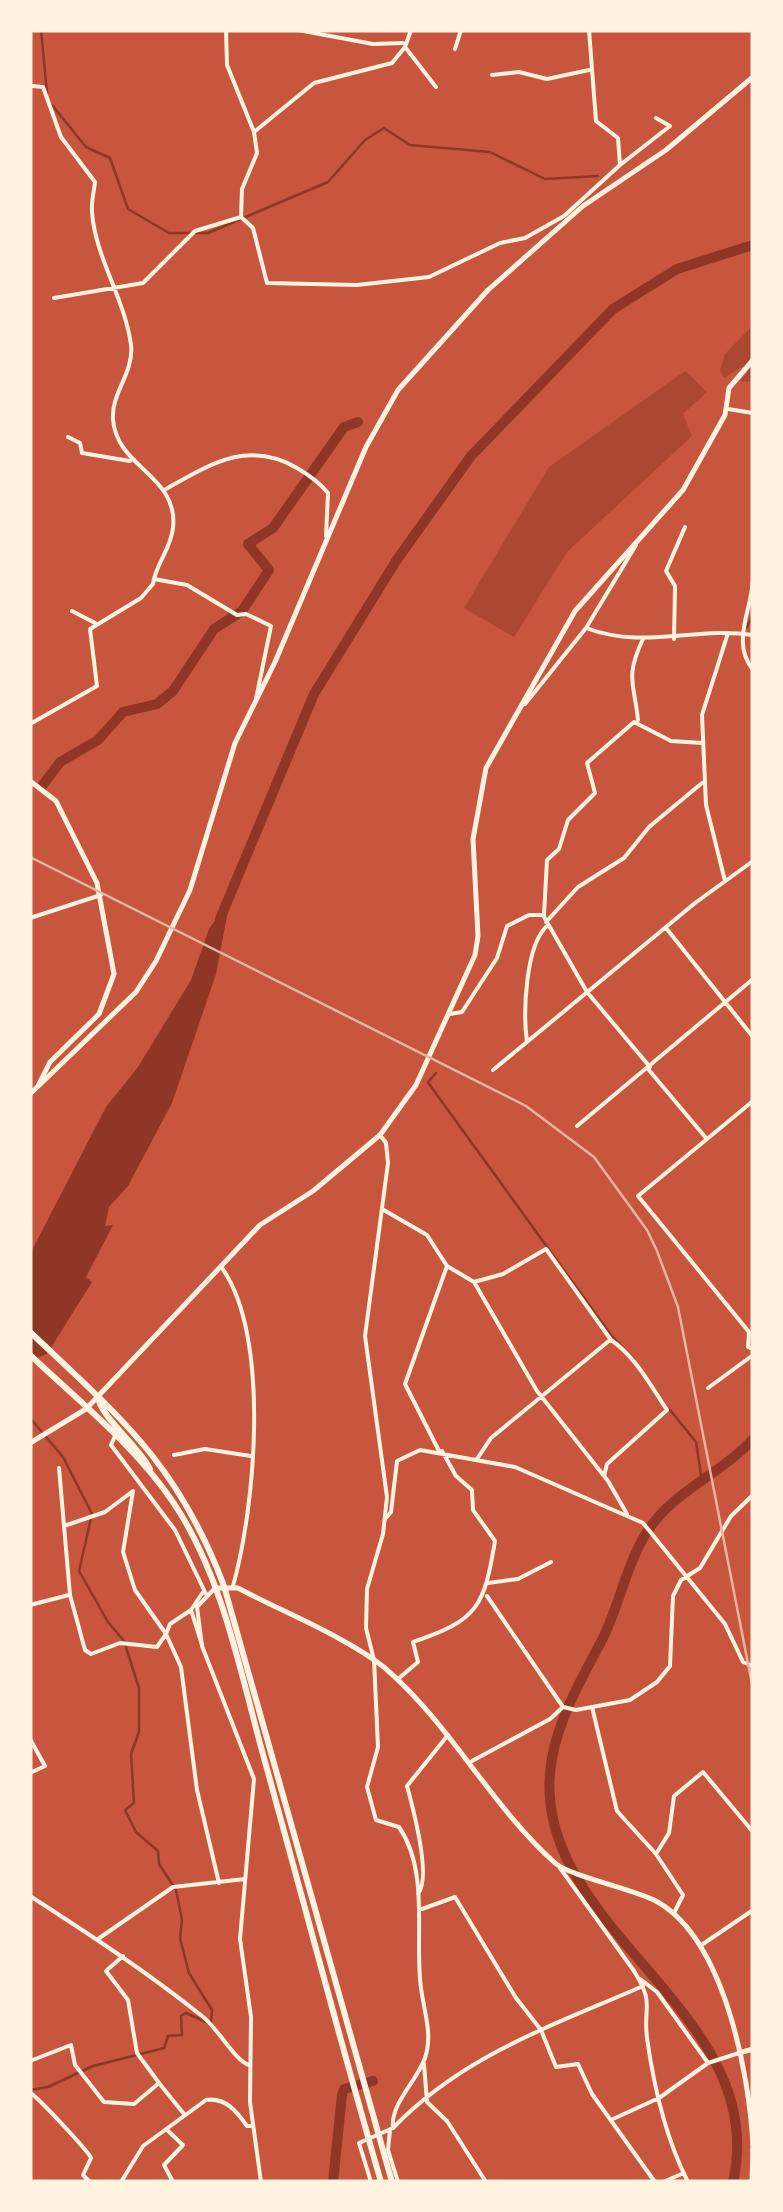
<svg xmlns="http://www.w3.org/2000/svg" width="783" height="2212" viewBox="0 0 783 2212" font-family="Figtree,sans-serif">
<rect width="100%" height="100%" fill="#c8553d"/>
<path fill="#ae4732" d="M753,325v57l-13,-1 7,-8 -4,-7 -19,12 -4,-8 5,-16z
M685,371l22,21 -24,22 9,22 -125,116 -53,85 -50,-29 85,-141z"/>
<path fill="#8f3625" d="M230,900l-14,74 -44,129 -44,83 -19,21 -4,19 8,-1 -27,52 6,5 -45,72 -17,6v-106l76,-147 32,-40 53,-87 18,-51z"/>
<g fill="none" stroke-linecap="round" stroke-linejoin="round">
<path stroke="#8f3625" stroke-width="2.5" d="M41,30l6,63
M52,105l34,42 24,11 18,51 41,24h39l120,-51 37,-42 19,-12 26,17 80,7 55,27 53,-3
M747,627l6,-12
M436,1073l-8,9 9,13 174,240 23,24
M670,1410l26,32 6,39
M30,1418l33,39 29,57 -13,57 29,51 16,19 15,47v44l-8,22 3,49 -9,7 11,22 22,19 1,13 17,26 6,30 -2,18 9,35 23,37 -1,12
M30,2090l18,-3 45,-21 71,-18 4,-12 14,-1 -1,-19 5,-3 20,9"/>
<path stroke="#8f3625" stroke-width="10" d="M42,786l18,-24 38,-22 25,-28 34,-8 16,-13 41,-62 28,-18 27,-41 -21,-26 25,-16 71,-101 14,-5
M220,919l94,-225 82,-133 75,-105 142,-147 64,-40 76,-24
M333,2182l9,-87 2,-6 29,-8
M733,2182c40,-174 -212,-256 -181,-424 8,-43 30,-80 50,-118 19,-38 26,-85 52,-118 27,-34 70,-51 99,-83"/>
<path stroke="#fff3e0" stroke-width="4" d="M226,30l1,35 27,67 3,21 -15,36 -1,28
M298,30l75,14 30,-1
M411,30l-6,17 31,40
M455,49l6,-19
M492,75l27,-3 28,7 42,-9
M254,132l60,-49 78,-20 13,-16
M620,165l50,-39 -14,-8
M241,217l12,11 14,55 90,2 72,-8 71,-34 25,-5 39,-22 56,-51 -2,-27 -22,-17 -7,-91
M54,298l89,-15 52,-52 46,-14
M728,409l25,4
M68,437l12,6 2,10 48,8
M166,489c46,-26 82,-49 131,-21 12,7 22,14 31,25l-2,43
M154,579l33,6 50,30 9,-1 25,12 -15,73
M753,580c-2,32 -22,62 0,90
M72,611l23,12
M674,639l1,-53 -9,-15 19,-44
M638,720c-4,-38 -13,-43 5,-81
M30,724l67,-38 -7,-57 51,-31 12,-14c2,-19 18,-35 20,-56 6,-53 -57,-60 -60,-109 -2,-26 21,-46 18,-74 -6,-46 -36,-88 -39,-133 -1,-10 2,-20 3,-30l-34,-45 -18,-50 -11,-1
M725,881l-19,-76 -4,-90 26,-82
M544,915l3,-55 12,-11 9,-29 27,-27 -8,-30 47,-41 37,19 31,2
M30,918l71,-23
M546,922l32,-35 46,-29 25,-31 53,-44
M666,928l87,109
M450,1014l12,-2 35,-54 10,-32 22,-11h14l44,77 63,75
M527,1042c-4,-28 -2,-98 21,-117
M648,1069l58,69
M493,1070l202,-167 58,-42
M753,1101l-115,95 111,136 -1,15 5,2
M577,1126l176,-147
M382,1209l45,26 20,31 27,16 63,109 71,90 19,33
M222,1268c49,69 33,240 11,318
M474,1282l29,-8 43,-25 65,91c24,16 40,46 56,70l-60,54 -3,12
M708,1388l45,-33
M115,1436l-4,9 64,85 31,64
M439,1451l-34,-67 42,-118
M174,1455l31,-6 46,7
M477,1459l14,-21 119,-98
M59,1468l11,127 15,55 6,4 29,-11 37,4 9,-13 15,33 16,123 22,93
M385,1519l6,-7 6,-51 23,-11 95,17 128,56 82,101 18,38 10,4
M64,1526l41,-14 28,-21 -10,61 12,38 31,44 4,-10 21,-14
M488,1583l30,-4 33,-17
M487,1596l76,111
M30,1605l39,-10
M202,1645l-11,-35 12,-18
M398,1679l20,-17 -5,-20c66,-22 71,-36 82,-101l-22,-31 -1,-20 -16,-14 -14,-25
M592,1707l25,104 39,43 27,41 -9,18
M30,1739l15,27 -15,7
M472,1761l78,-42 13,-12 13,3 54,-10 27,-18 13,-16 3,-70 8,-16 19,-12 31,-52 22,-21
M656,1854l13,-21 5,-37 29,-24 50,60
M418,1894c14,-17 -5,-86 -11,-108l41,-51
M30,1896c59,38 117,76 172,120 16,12 33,45 47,49
M422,1909l33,-12 61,101 25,32 15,37 22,-3 14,30 63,88
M98,1939l75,-52 72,-8
M700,1946l53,-36
M123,1956l-17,15 22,29 9,53 22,30
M634,1971c21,34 9,33 13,67 7,50 18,99 41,144
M640,1979l17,13 51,71
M30,2061l41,-16 4,20 29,37 30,2 25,-21 25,31
M424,2064l3,38 20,19 39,61
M30,2093c5,1 59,59 61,65l-8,17 7,7
M613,2119l46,-21 49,-35 31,-10
M393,2128c70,-73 159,-102 250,-142
M166,2129l17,16 -19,20 9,17
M390,2130l-2,20 10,32
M121,2182l22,-36 63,-46c20,-3 31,12 41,26h6
M371,2182l-12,-39 34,-15c-3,-24 24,-47 32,-70 8,-24 -1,-46 -4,-70 -7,-50 9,-116 -22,-161l-23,-7 -9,-33 11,-40 -4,-87
M663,2182l21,-9"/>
<path stroke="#fff3e0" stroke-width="4" d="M586,628c58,22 110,-2 167,7
M525,704l61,-76 50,-83
M215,1588l-18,19 5,39 52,133 -14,160 11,78 -1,85 11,80
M374,1660l-8,-32 1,-39 16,-55 4,-37 -22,-161 23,-173 -2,-20 -6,-8
M560,1868l74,103"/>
<path stroke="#fff3e0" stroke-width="5" d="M30,781l26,20 41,82 17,91 -15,40 -49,48 -11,22
M30,1443l56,-34 174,-184 53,-34 67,-56 36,-50 59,-130 3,-19 -5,-97 13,-71 89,-157 108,-121 42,-75 4,-27 24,-28
M215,1588h23c43,23 112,51 147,80 66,57 106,138 170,195 15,13 74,25 99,37 70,36 95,173 99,245
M739,2053l14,-4
M752,2182l1,-34"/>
<path stroke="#fff3e0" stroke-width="5" d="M30,1094l106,-102 20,-31 34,-71 45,-147 40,-81 91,-215 32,-57 90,-100 95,-84 83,-56 87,-73"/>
<path stroke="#fff3e0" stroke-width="6" d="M30,1332c92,87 148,132 194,254l168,596
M30,1355c49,46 105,91 143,147 50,74 67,170 91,256 39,141 76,283 117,424
M98,1396c1,20 41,50 52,73"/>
<path stroke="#e9b49f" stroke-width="2.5" d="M30,857l496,249 68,51 53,73 10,21 21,56 75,382"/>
</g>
<rect width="783" height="2212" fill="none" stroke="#fff3e0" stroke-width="65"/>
</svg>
